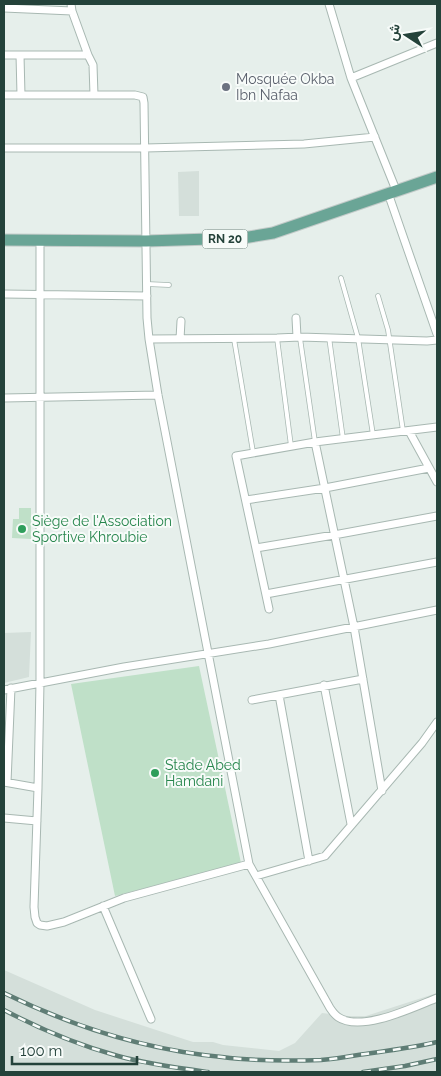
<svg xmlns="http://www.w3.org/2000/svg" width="441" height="1076" viewBox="0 0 441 1076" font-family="Raleway,Vazirmatn,sans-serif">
<rect width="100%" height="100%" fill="#e6efeb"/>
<path fill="#d4dfda" d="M199,171v45h-20l-1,-44z
M31,632l-2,45 -25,6v-50z
M4,970l91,40 98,32h20l10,3 56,6 16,-8 27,-30 26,3h18l71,-23v79h-433z"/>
<path fill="#bfe0c8" d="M19,508h12v31l-19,-1 1,-19h6z
M199,666l42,197 -126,33 -44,-212z"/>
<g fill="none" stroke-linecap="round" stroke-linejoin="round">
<g stroke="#a8b8b2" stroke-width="5.5">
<path id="lane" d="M341,278l17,60 15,97
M147,284l22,1
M378,296l10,34 15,101
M329,337l14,102
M277,338l14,108
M300,338l15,104
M234,339l19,113"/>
</g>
<g stroke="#a8b8b2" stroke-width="9">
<path id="street" d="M71,4l1,7 16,44 5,10 1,30
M329,4l22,74 45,112
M4,8l68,3
M4,55h84
M20,55l1,40
M351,78l86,-35
M4,95h131l8,2 1,6 3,215 2,21 9,56 91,469 81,144c2,3 5,7 8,9 23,16 76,-10 99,-19
M4,148h141l159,-4 71,-7
M388,193l49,141
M40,240v442l-2,106 -4,119 1,10 2,6 3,2 7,1 17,-4 60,-24 125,-34
M4,294l143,2
M296,318l1,19
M149,339l128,-1 23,-1 127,4 10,-1
M180,339l1,-18
M4,398l154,-3
M409,431l28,51
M315,442l39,185 28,164
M246,500l79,-12 104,-20
M256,548l78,-13 103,-19
M266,594l171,-32
M269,609l-33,-153 79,-14 122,-15
M324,685l27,139
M4,690l120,-23 145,-23 168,-34
M279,695l30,166
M252,700l111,-21
M4,782l34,6
M7,782l4,-94
M4,818l33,3
M256,876l69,-20 97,-113 15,-21
M103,906l48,113"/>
</g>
<g stroke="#c2cac8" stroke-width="13">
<path id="primary" d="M4,240l142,1 97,-3 30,-5 164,-56"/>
</g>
<use href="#lane" stroke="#fff" stroke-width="4"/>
<use href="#street" stroke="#fff" stroke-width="7"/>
<use href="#primary" stroke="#6aa596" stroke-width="11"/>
<g stroke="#5f7d75" stroke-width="4.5">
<path id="rail" d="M4,993c67,33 143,57 218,64 32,4 66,4 99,3 12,-1 25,-3 37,-5 27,-4 53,-7 79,-13
M4,1010c36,19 74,35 114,46 29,8 60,12 90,16
M363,1072l42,-6 32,-7"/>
</g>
<use href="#rail" stroke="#f7fbf9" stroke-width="2.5" stroke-dasharray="8" stroke-linecap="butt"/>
</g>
<circle fill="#6b7280" stroke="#f7fbf9" stroke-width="2" cx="226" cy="87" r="5"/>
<g fill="#2e9e5b" stroke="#f7fbf9" stroke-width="2">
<circle cx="22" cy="529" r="5"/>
<circle cx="155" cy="773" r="5"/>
</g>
<g text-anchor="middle" stroke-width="4" stroke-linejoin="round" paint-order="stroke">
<rect fill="#f7fbf9" stroke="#637a73" stroke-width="1" x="202.5" y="229.5" width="45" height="19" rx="4"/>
<g font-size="12" font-weight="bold" fill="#24423a">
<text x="225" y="243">RN 20</text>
</g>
<g font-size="14" fill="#5b616d" stroke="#f7fbf9" text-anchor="start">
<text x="236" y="84">Mosquée Okba<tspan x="236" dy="16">Ibn Nafaa</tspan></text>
</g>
<g font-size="14" fill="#27864d" stroke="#f7fbf9" text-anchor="start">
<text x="32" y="526">Siège de l'Association<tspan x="32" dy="16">Sportive Khroubie</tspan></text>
<text x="165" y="770">Stade Abed<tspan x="165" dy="16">Hamdani</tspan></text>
</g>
</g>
<rect width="441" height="1076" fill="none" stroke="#24423a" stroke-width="10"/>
<g transform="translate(406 35) rotate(282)" stroke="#f7fbf9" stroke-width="4" paint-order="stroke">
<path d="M0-4L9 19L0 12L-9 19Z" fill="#24423a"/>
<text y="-8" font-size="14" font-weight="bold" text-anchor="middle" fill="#24423a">ش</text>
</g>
<path d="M12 1056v8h125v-8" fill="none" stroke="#24423a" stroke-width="2.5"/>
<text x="20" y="1056" font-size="15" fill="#24423a" stroke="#f7fbf9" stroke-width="4" paint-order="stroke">100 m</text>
</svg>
